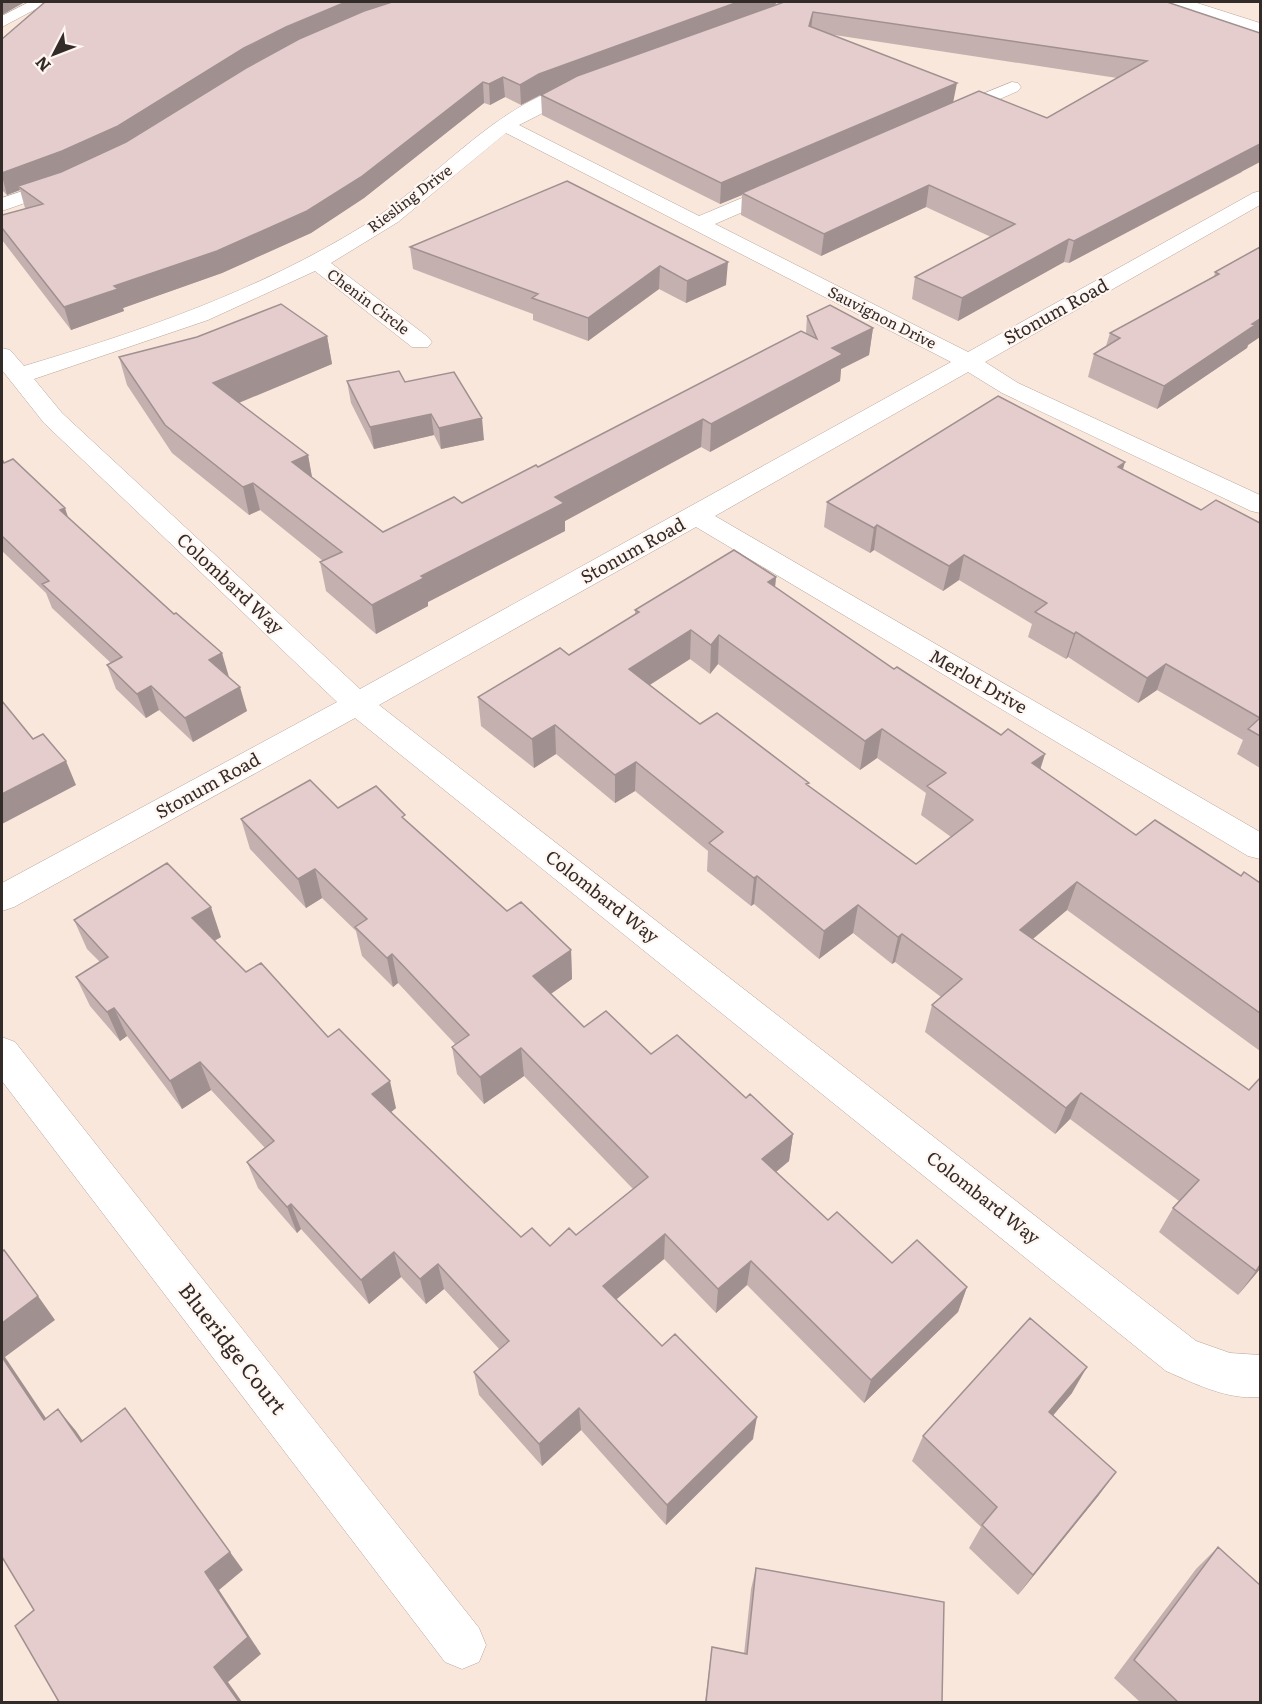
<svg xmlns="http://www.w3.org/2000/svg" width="1262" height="1704" viewBox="0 0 1262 1704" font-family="Literata,serif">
<rect width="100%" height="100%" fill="#fae7db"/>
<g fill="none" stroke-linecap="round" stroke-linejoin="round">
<g stroke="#b8a59a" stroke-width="1">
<path id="minor" d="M29,2h20l-47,25v-11z
M1171,2h23l66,21v10l-87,-28z
M582,81l6,1 3,4 -3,4 -69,35 180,91 76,-32h14l3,4 -3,4 -74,32 253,128 285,-159 7,-2v14l-275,157 33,21 242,112v18l-9,-2 -249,-118 -34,-21 -253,144 545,316v27l-12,-3 -552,-329 -317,178 817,636 34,12 30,2v42c-33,3 -64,-13 -94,-26l-811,-653 -341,189 -12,4v-28l335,-181 -293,-279 -42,-53v-22l8,2 14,16c118,-35 234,-75 339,-140 75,-46 131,-124 219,-145zM506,133l445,229 -591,327 -298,-276 -28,-34 174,-59 107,-49 97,76h16l4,-5 -4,-5 -97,-74 67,-41z
M1012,82l6,1 3,4 -3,4 -61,27h-14l-2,-4 2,-4z
M64,177l7,2 3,4 -3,4 -69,24v-13z
M2,1037l13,5 464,586 7,17 -7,17 -17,7 -17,-7 -443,-581z"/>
</g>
<use href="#minor" fill="#fff" fill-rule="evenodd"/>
</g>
<path fill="#c5b0b0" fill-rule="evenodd" d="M45,2h732l-2,3 392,-3 75,170 -173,91 -5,-1 -106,59 -46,-22 3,-22 76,-40 -65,-30 -105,49 -80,-41 1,-20 -22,9 -178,-89 -1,-20 2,-1 -22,11 -16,-8 -15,8 -6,-2 -120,95 -53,35 -89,40 -99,35 1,3 -53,19 -69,-90v-25l24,-6 -1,-1 -5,-18 -13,5 -5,-5v-151zM828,34l289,44 -70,40 -94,-15z
M567,181l159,104 -40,18 -27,-14 -71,52 -55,-21v-6l-120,-45 -3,-22z
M1260,247v90l-12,8 -1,3 -90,61 -69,-32 6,-23 12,-8 4,-13 104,-56 1,-5z
M807,316l66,12 -4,27 -28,14 -1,12 -130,71 -9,-5 -136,74v10l-137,71v4l-52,28 -50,-43 -6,-29 3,-1 -63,-51 -11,5 -77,-62 -45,-68 -8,-28 208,-21 5,28 -93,39 69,52 4,22 71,55 79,-29 76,-36 268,-134z
M347,381l58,1 79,58 -43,9 -7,-14 -60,14 -23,-46z
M2,459l2,4 65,55 159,159 19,34 -54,31 -34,-32 -13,8 -30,-29 -9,-24 4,-2 -59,-55 -6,-15 -44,-42z
M1123,470l78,40 59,13v245l-23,-14 6,-14 -86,-50 -19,13 -70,-46 -2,2 -38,-22 4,-13 -73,-44 -16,11 -69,-41 -4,3 -46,-26 3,-25z
M776,577l-1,10 119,82 107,66 44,19 -5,15 96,66 124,48v168l-193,-141 -34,29 227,330 -22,26 -79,-63 14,-24 6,-7 -109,-82 -15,15 -130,-102 7,-27 9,-8 -46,-35 -3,2 -39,-31 -34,26 -65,-55 -3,2 -44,-35 1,-20 -73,-60 -20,12 -59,-49 -22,14 -53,-42 -3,-29 91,-42 66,-40v-5zM690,659l20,15 8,-10 142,106 17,-12 49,35 -5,22 30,22 -35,27 -108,-78 -108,-62 -50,-39z
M338,808l69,13 100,90 64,39 1,29 -21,15 33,33 67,27 95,44 47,36 -4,27 -13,11 52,48 64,43 75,24 -9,25 -94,91 -117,-118 -31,28 -52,-54 -48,40 137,140 -87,86 -85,-95 -39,36 -63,-71 -5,-23 26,-22 -56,-61 -18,15 -25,-27 -32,27 -68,-75 -4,4 -39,-45 -11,-26 18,-14 -54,-58 -29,19 -55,-73 -7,5 -30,-35 -14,-29 24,-15 -13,-13 -13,-29 147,17 -7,4 32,31 82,65 68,71 -5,4 130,125 29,9 26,-11 57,-46 -109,-113 -40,28 -27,-30 -5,-27 3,-3 -57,-61 -5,4 -31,-31 -6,-25 -34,-33 -16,10 -56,-59 -9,-30z
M1072,1393l-19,22 46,80 -81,100 -49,-47 12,-21 -69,-66 11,-25z
M1218,1547l42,155h-120l-26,-24 82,-109z
M756,1568l186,134h-237l7,-55 32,7 7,-65z"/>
<path fill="#a09090" d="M2,2h23l-23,13z
M346,2h59l-282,145 -55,25 -50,14 2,4 -13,5 -5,-19v-3l284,-146z
M738,2h39l-4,5 -233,88 -19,10 -1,-20 19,-11z
M813,12l-2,19 -2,-5z
M503,77l2,20 -15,8 -1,-21z
M483,82l1,21 -120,95 -53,35 -89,40 -99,35 1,3 -53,19 -7,-23 50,-21z
M957,83l-4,20 -211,90v2l-22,9 1,-21z
M1260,144v18l-191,101 5,-22z
M929,185l-3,22 -105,49 3,-22z
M1069,239l-5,23 -106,59 4,-23z
M728,262l-2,23 -40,18 1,-22z
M660,266l-1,23 -71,52v-23z
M1260,319v18l-12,8 -1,3 -90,61 7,-23 88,-62z
M873,328l-4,27 -28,14 -1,12 -130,71 1,-28 121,-76z
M327,336l5,28 -113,47 -6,-28z
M431,414l3,21 -60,14 -4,-22z
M482,418l2,22 -43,9 -2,-21z
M703,419l-2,28 -136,74v10l-137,71v4l-52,28 -4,-29 183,-108z
M308,455l5,28 -21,-21z
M1125,462l-7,25v-20z
M253,483l7,27 -11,5 -6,-28z
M65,508l8,24 -13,-22z
M877,525l-3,25 -4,3 4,-25z
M964,555l-5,25 -16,11 6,-25z
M776,577l-3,29 -5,-24z
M691,630l-1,29 -61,39v-29z
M1076,632l-8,25 -2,2 8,-25z
M719,635l-1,29 -8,10 1,-29z
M222,653l7,24 -20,-17z
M1166,664l-9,26 -19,13 9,-25z
M151,686l8,24 -13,8 -9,-24z
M240,687l7,24 -54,31 -8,-24z
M555,725l1,29 -22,14 -2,-29z
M882,729l-5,29 -17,12 5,-29z
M1045,754l-9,29 -4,-20z
M66,761l10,24 -74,39v-30z
M636,762l-1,29 -20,12v-28z
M315,869l7,29 -16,10 -8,-29z
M757,876l-3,28 -3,2 3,-28z
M1077,882l-10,28 -57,48 10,-28z
M858,905l-5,28 -34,26 5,-28z
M211,907l10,30 -18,10 -11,-29z
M902,934l-7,28 -3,2 6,-27z
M571,950l1,29 -36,25 -3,-28z
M392,954l6,29 -5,4 -6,-29z
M114,1008l13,28 -7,5 -13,-29z
M521,1048l3,28 -40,28 -4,-27z
M200,1062l11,28 -29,19 -12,-28z
M390,1081l6,27 -17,14 -7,-28z
M1081,1093l-11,26 -15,15 11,-26z
M793,1134l-4,27 -30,25 3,-27z
M291,1204l10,25 -4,4 -10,-26z
M665,1234l-1,25 -60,51 -1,-24z
M394,1252l7,25 -32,27 -8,-24z
M751,1261l-4,24 -31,28 2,-24z
M438,1264l6,25 -18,15 -6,-25z
M1260,1265v4l-22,26 18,-24z
M967,1287l-9,25 -94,91 7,-23z
M38,1296l17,24 -50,37 57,85 -18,-22 -42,-63v-34z
M1087,1367l-15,26 -37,44 14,-25z
M579,1408l2,22 -39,36 -3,-22z
M58,1409l18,22 22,32 -17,-21z
M757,1417l-4,22 -87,86 1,-20z
M1116,1472l-17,23 -81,100 15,-20z
M230,1552l13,18 -24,20 42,64 -33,28 14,20h-3l-25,-35 -9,-95z"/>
<path fill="#e5cdcd" stroke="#a09090" stroke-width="1.5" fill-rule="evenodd" d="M45,2h301l-60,25 -42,21 -126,78 -56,25 -60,22v-134z
M392,2h346l-199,72 -19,11 -17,-8 -14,7 -6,-2 -122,95 -54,34 -90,40 -103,35 4,3 -54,18 -62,-79v-13l41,-11 -25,-18 43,-14 65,-30 120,-74 53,-29 65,-28z
M784,2h383l93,31v111l-186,97 -5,-2 -107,59 -47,-21 100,-53 -86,-39 -105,49 -82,-41 237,-102 68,27 100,-57 -334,-49 -4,14 148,57 -236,100 -180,-88 36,-19z
M567,181l161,81 -41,19 -27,-15 -72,52 -56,-20 6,-4 -128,-47z
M1260,247v72l-8,5 3,1 -91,61 -70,-32 26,-16 -10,-5 109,-59 -4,-2z
M281,304l46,32 -114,47 95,72 -16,7 91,70 71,-35 8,6 74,-38 2,2 263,-136 16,8 -10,-23 23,-11 43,23 -41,20 11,6 -132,70 -8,-5 -148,78 9,6 -143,73 3,2 -52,27 -52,-43 22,-10 -89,-69 -10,4 -78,-62 -46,-68 78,-20z
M399,371l6,11 49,-10 28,46 -43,10 -8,-14 -61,13 -23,-46z
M998,396l127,66 -7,5 83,43 15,-10 44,23v213l-12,-7 12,-11 -94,-54 -19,14 -71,-46 -2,2 -39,-22 12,-9 -83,-48 -15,11 -72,-41 -3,3 -47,-26z
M2,459l2,4 9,-4 52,49 -5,2 114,104 2,-1 46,40 -13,7 31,27 -55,31 -34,-32 -14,8 -30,-29 15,-8 -80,-73 7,-3 -47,-45z
M734,550l42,27 -8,5 126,87 3,-2 104,68 7,-6 37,25 -13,9 104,72 19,-15 86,56 3,-4 16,11v130l-183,-131 -57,48 229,160 11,-12v187l-4,6 -83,-63 26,-28 -118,-87 -15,15 -134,-103 30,-26 -60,-45 -4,3 -40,-32 -34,26 -67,-55 -3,2 -45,-35 14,-11 -87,-70 -21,13 -60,-50 -23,14 -54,-42 82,-49 9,7 70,-43 -4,-2zM691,630l20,15 8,-10 146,106 17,-12 64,44 -19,13 46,34 -57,44 -110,-80 3,-1 -92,-70 -17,11 -71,-55z
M2,701l31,38 10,-5 23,27 -64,33z
M310,780l28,28 38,-22 29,29 -3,2 105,94 14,-9 50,48 -38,26 51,51 22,-16 45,43 26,-19 69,63 4,-4 43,40 -31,25 66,61 9,-8 55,51 25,-23 50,47 -96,93 -120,-119 -33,28 -53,-55 -62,52 59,60 13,-12 82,83 -90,88 -88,-97 -40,36 -65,-72 35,-31 -71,-77 -18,15 -26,-27 -33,28 -70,-76 -4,3 -40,-45 27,-21 -74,-79 -30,19 -56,-73 -7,4 -31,-35 32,-20 -34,-37 93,-57 44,44 -19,11 54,54 15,-9 67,74 11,-8 51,52 -18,13 149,143 11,-9 18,18 19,-18 7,7 72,-58 -127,-129 -41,29 -28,-30 17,-12 -77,-81 -5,4 -32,-31 12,-8 -52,-50 -17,10 -57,-60z
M4,1250l34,46 -36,27v-71z
M1030,1318l57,49 -38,45 67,60 -83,103 -51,-50 15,-18 -74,-71z
M2,1357l42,63 14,-11 23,33 44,-34 105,144 -25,20 43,65 -34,30 25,35h-180l-44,-76 19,-16 -32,-53z
M1218,1547l42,38v117h-82l-44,-42z
M756,1568l188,34 -2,100h-236l6,-55 35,7z"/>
<g text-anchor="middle" stroke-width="4.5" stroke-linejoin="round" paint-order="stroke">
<g font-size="15" fill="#322b27" stroke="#fff6f2">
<text transform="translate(410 199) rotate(-37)" y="5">Riesling Drive</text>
<text transform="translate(368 302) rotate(37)" y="5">Chenin Circle</text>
<text transform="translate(882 318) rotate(27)" y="5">Sauvignon Drive</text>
</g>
<g font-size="18" fill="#322b27" stroke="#fff6f2">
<text transform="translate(1056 312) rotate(-29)" y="6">Stonum Road</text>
<text transform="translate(633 551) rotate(-29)" y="6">Stonum Road</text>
<text transform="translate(230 584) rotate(43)" y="6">Colombard Way</text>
<text transform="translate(978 682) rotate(30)" y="6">Merlot Drive</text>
<text transform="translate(208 786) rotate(-29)" y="6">Stonum Road</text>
<text transform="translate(602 897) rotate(38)" y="6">Colombard Way</text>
<text transform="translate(983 1198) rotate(38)" y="6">Colombard Way</text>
</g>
<g font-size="21" fill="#322b27" stroke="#fff6f2">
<text transform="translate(232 1349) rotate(52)" y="7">Blueridge Court</text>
</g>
</g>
<rect width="1262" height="1704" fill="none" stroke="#322b27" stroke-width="6"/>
<g transform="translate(54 54) rotate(228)" stroke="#fff6f2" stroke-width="4.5" paint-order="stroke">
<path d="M0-4.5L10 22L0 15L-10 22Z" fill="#322b27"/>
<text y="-9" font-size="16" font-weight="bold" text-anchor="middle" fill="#322b27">N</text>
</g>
</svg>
